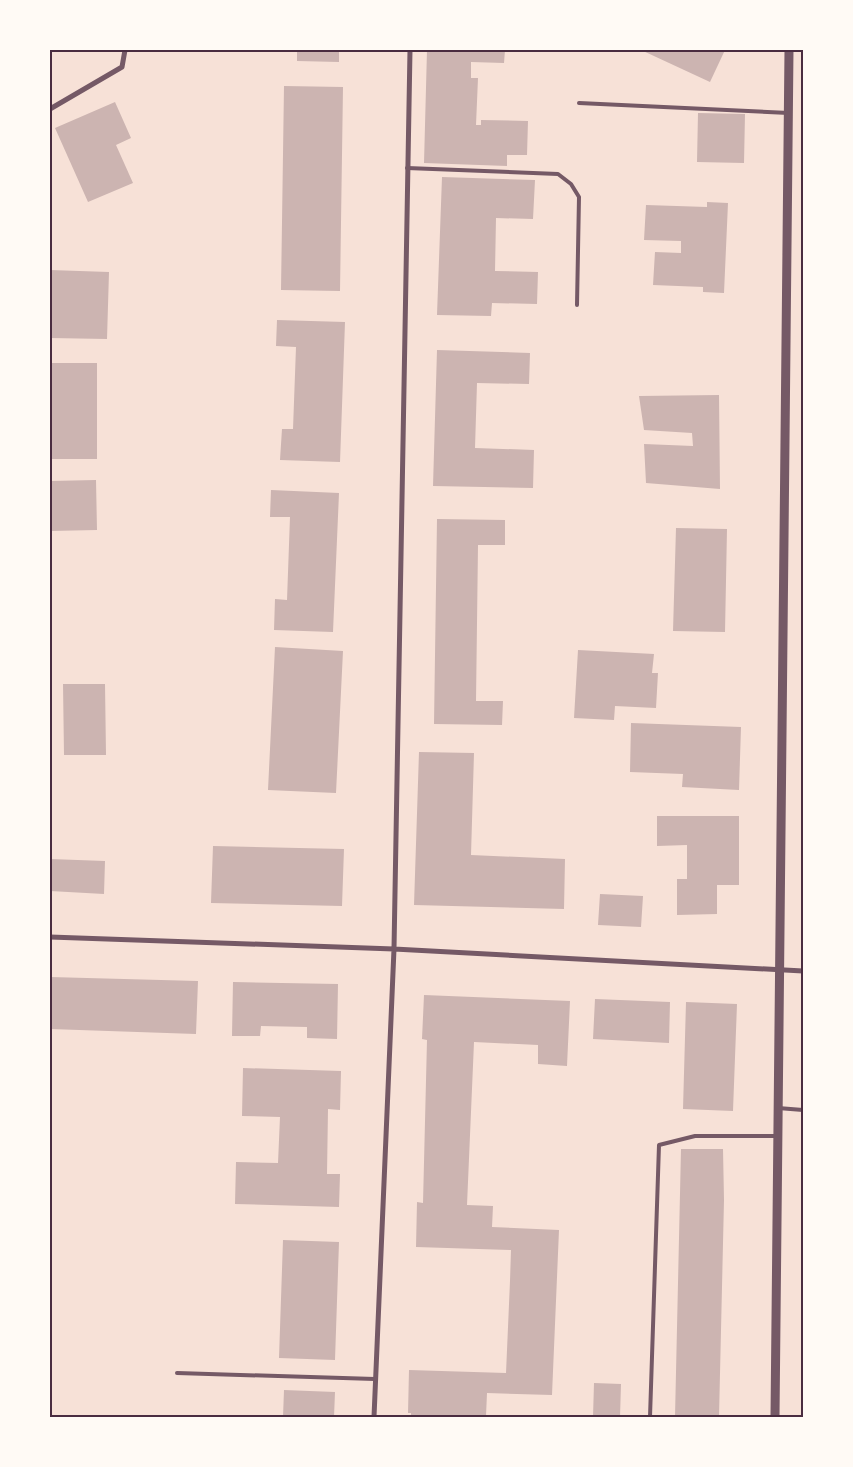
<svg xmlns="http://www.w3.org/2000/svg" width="853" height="1467" viewBox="0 0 853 1467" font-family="Inter,sans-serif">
<rect width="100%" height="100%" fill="#f7e1d7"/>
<path fill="#ccb4b1" d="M297,50h42v12l-42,-1z
M427,50h78l-1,13 -33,-1v16h7l-2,47h5v-5l47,1 -1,34h-20v11l-83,-3z
M641,50h84l-15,32z
M284,86l59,1 -3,204 -59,-1z
M115,102l16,36 -15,7 17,38 -45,19 -33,-74z
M698,113l47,1 -1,49 -47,-1z
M442,177l93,3 -2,39 -37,-1 -1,53 43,1 -1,32 -45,-1 -1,13 -54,-1z
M707,202l21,1 -4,90 -21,-1v-5l-50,-2 2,-33 26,1v-12l-37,-1 2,-35 61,2z
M50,270l59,2 -2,67 -57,-1z
M277,320l68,2 -5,140 -60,-2 2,-31h11l3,-82 -20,-1z
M437,350l93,3 -1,31 -52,-1 -2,65 59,2 -1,38 -100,-2z
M50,363h47v96h-47z
M719,395l1,94 -74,-6 -2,-39 49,2 -1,-13 -48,-3 -5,-34z
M96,480l1,50 -47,1v-50z
M271,490l68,3 -6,139 -59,-2 1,-31 12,1 3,-83h-20z
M437,519l68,1v25h-27l-2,156h27l-1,24 -68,-1z
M676,528l51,1 -2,103 -52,-1z
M275,647l68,4 -7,142 -68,-3z
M578,650l76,4 -2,19h6l-2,35 -41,-2 -1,14 -40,-2z
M63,684h42l1,71h-42z
M631,723l110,4 -2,63 -57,-3 1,-13 -53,-2z
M419,752l55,1 -3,102 94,4 -1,50 -150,-4z
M657,816h82v69h-22v29l-40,1v-36h10v-34l-30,1z
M213,846l131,3 -2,57 -131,-3z
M50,859l55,2 -1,33 -54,-3z
M600,894l43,2 -2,31 -43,-2z
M50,977l148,4 -2,53 -146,-5z
M233,982l105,2 -1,55 -30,-1v-11l-46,-1 -1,10h-28z
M424,995l146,6 -3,65 -29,-2v-19l-64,-3 -7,163 26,1 -1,21 67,3 -7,165 -65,-2 -1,23 -28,-1v2h-47v-4h-3l1,-43 97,3 4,-92 1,-31 -95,-3 1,-45 6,1 4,-163 -5,-1z
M595,999l75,3 -1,41 -76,-4z
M686,1002l51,2 -4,107 -50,-2z
M243,1068l98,3 -1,39 -12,-1 -1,65h13l-1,33 -104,-3 1,-42 42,1 2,-46 -38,-1z
M681,1149h42l1,51 -5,217h-44z
M283,1240l56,2 -4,118 -56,-2z
M594,1383l27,1 -1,33h-27z
M284,1390l51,2 -1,25h-51z"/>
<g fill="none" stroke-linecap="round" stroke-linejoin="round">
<path stroke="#755966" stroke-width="4" d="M579,103l210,10
M407,168l151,6 13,10 8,13 -2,108
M778,1108l25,2
M177,1373l198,6
M650,1417l9,-272 36,-9h82"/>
<path stroke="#755966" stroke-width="5" d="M50,109l72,-42 3,-17
M50,937l344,12 409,22
M374,1417l20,-468 16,-899"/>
<path stroke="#755966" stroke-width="9" d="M775,1417l14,-1367"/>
</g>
<rect width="853" height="1467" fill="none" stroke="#fffaf5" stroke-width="102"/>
<rect x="51" y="51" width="751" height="1365" fill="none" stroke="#4a2c40" stroke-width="2"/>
</svg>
